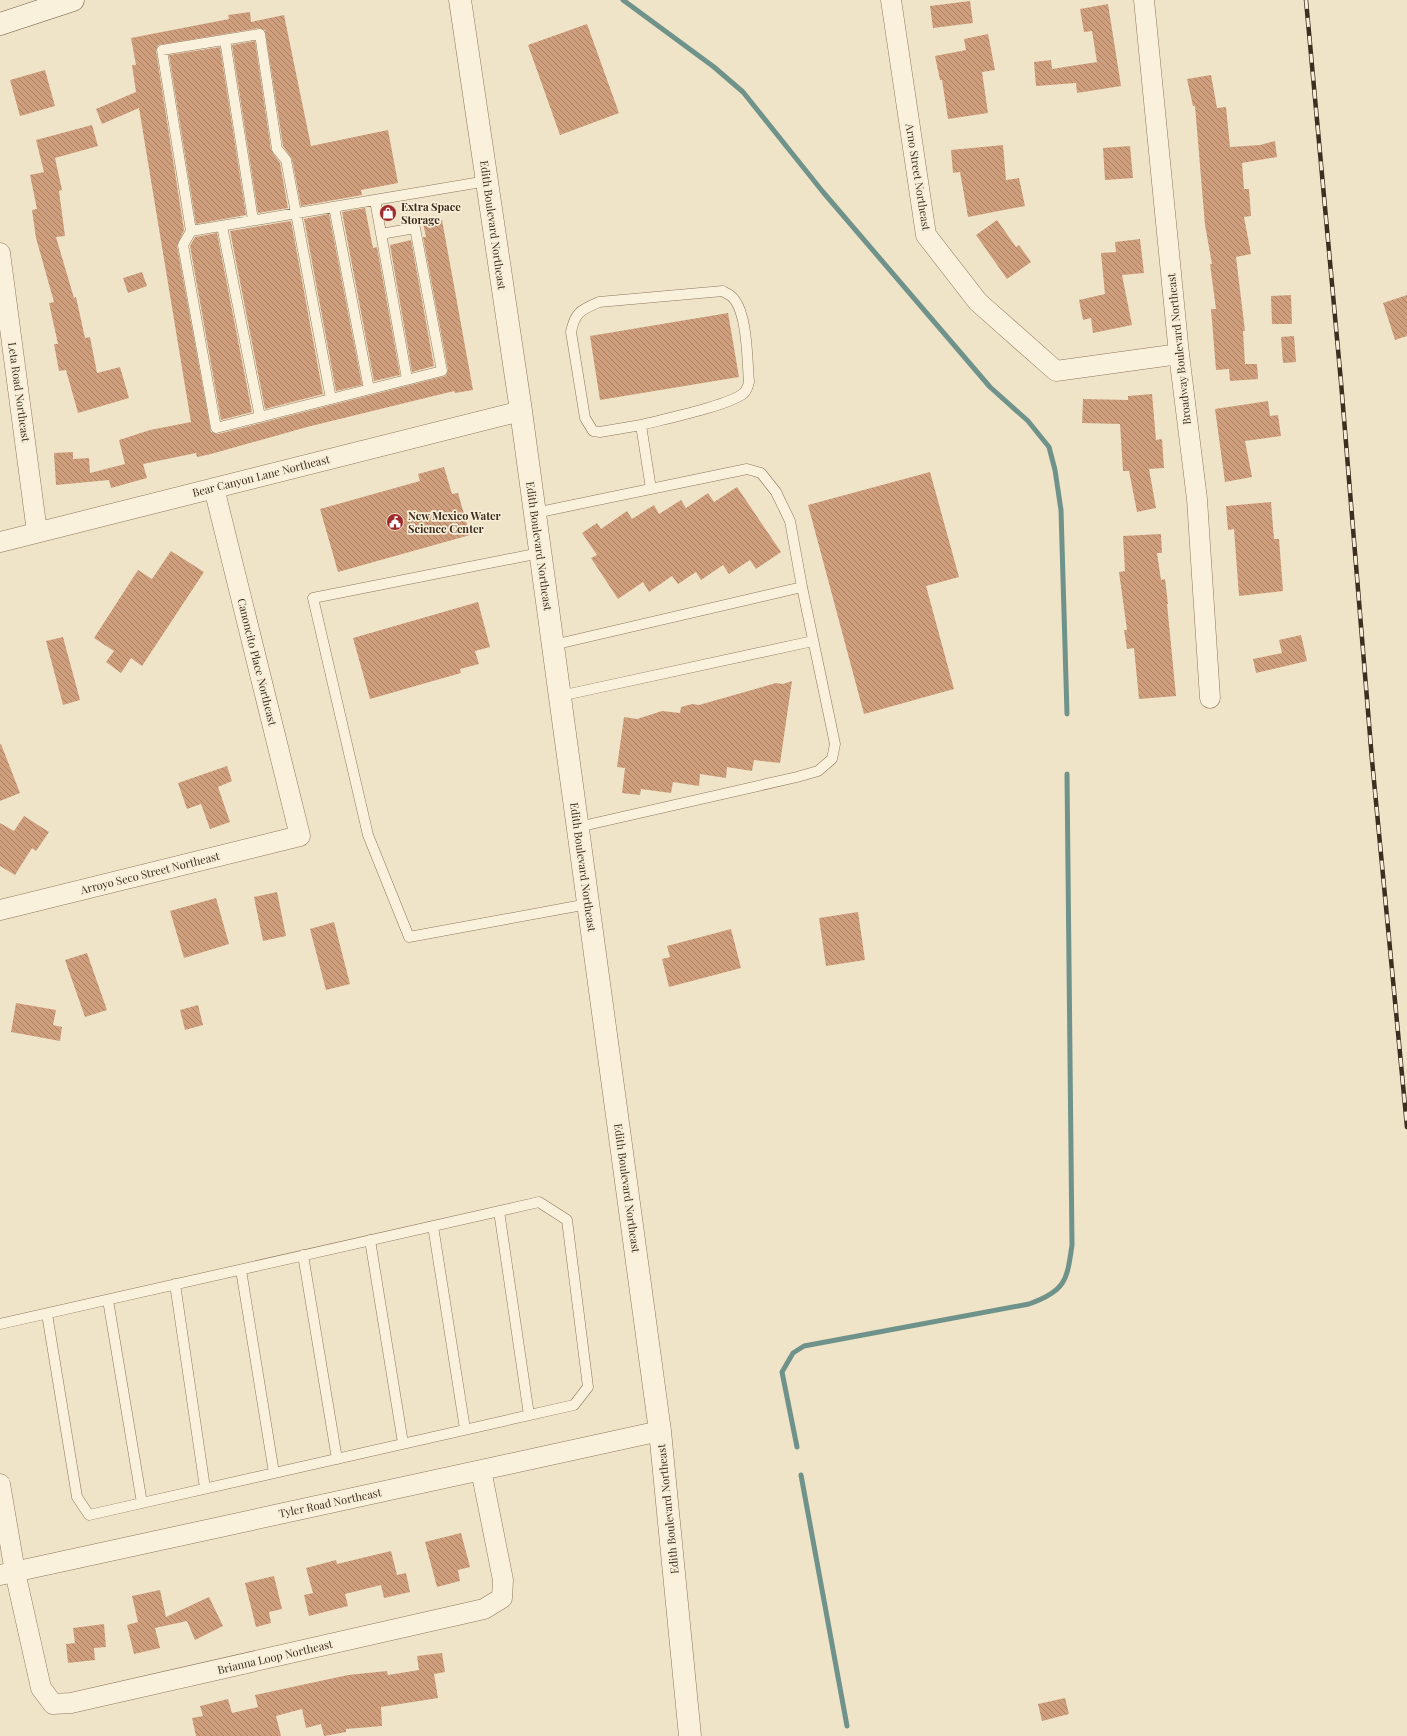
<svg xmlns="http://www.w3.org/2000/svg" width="1407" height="1736" viewBox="0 0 1407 1736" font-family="'Playfair Display',serif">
<defs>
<pattern id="building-back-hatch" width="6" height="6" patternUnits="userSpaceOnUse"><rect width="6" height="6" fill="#cf9f7d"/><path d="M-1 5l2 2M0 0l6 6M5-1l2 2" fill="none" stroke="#a98266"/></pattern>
</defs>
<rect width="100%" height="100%" fill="#f0e4c8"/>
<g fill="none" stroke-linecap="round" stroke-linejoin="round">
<path stroke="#6f938a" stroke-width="5" d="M623,0l91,67 29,25 80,100 167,195 38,34 21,26 6,23 6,40 6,204
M797,1447l-15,-75 11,-19 11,-7 225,-42c37,-13 38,-24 43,-59l-5,-471
M801,1475l46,251"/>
</g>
<path fill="url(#building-back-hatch)" d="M970,1l3,22 -40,5 -3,-22z
M1108,4l13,82 -44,7 -1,-10 -40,3 -2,-24 17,-2 1,9 45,-7 -5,-31 -8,1 -4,-23z
M250,12l1,10 33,-7 27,131 77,-16 10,53 -37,7 1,5 -61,11 -9,-47 -9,-13 -18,-116 -6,-2 -101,17 -2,6 28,179 -7,16 34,186 7,2 228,-58 2,-6 -25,-133h3l-3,-14 19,-3 31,170 -18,3 -1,-2 -147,36 -96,27 -14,3 -1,-4 -53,11 4,14 -36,10 -2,-8 -53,5 -2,-32 19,-1v7l16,-1 1,15 35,-9 -6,-24 31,-10 41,-8 -52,-314 -37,16 -6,-15 40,-17 -4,-27h4l-5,-27 98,-19 -1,-4z
M587,24l32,89 -59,22 -32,-90z
M988,34l7,36 -13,2 6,41 -40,6 -6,-39h-2l-5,-24 31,-6 -2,-11z
M255,41l16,109 9,13 8,45 -30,5 -26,-168z
M220,47l26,168 -50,9 -27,-169z
M45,70l10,36 -35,10 -10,-36z
M1211,75l6,33 9,-1 4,40 30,-2 15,-4 2,16 -35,6 2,26h5l2,27 -7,1 7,37 -15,3 9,74h-2l2,33h12l1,15 -28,2 -1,-12 -13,1 -5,-61h5l-6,-45h2l-7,-39 -10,-119h-2l-6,-27z
M92,125l6,21 -43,12 7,32 -3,1 6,45 -9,1 18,61 2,-1 9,41 5,-1 7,36 23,-6 9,31 -51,15 -12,-43 -7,1 -5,-27h4l-9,-41 5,-1 -18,-64 -4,-28 5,-1 -7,-34 14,-3 -8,-32z
M1003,145l3,35 13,-2 6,28 -57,11 -8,-45 -7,1 -2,-23z
M1130,146l3,32 -28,2 -2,-32z
M365,208l8,40 4,-1 23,128 -26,6 -32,-169z
M329,214l33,171 -26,6 -32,-172z
M997,220l19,27 3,-2 12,17 -24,17 -31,-44z
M291,221l32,173 -58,15 -35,-178z
M217,233l35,179 -31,8 -31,-174 5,-9z
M1140,239l4,34 -22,2 10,50 -39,8 -2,-15 -8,2 -4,-20 26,-6 -4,-41 15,-1 -1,-10z
M411,240l23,126 -22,6 -22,-127z
M142,272l5,14 -19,7 -5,-15z
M1291,295l1,29h-20l-1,-28z
M1407,295v41l-12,4 -12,-37z
M728,313l11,64 -139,23 -10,-64z
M1294,336l2,26 -13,1 -2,-26z
M1152,394l4,46 6,-1 2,29 -15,1 7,39 -19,4 -8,-41h-6l-3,-47 -38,-1 1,-24 45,1v-4z
M1268,401l2,15 8,-1 3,21 -36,5 7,36 -27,5 -10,-73z
M444,467l8,27 6,-1 12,42 -132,37 -18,-63 100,-28 -2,-7z
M930,472l29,105 -33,9 28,103 -90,25 -56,-209z
M737,487l44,65 -25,17 -6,-9 -21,14 -6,-9 -22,15 -5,-8 -18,12 -6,-8 -23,16 -6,-10 -25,17 -27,-41 6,-3 -15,-22 15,-10 4,6 26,-18 5,8 22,-14 5,9 22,-14 5,8 22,-15 6,9z
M1271,502l3,37h5l4,52 -44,5 -5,-67 -6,1 -2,-24z
M1161,534l1,19h-5l4,27 4,-1 3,25h-1l9,92 -37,3 -5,-51 -7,1 -3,-19h3l-8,-58 6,-1 -2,-35z
M171,551l33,21 -62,94 -11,-8 -10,15 -15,-11 8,-11 -20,-13 44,-68 14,9z
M478,602l12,45 -15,4 4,13 -19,5 1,4 -91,26 -17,-61z
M1301,635l6,26 -51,12 -3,-14 29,-6 -3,-13z
M63,637l17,63 -17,5 -17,-64z
M792,681l-12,82 -26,-3 -2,11 -25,-4 -1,11 -26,-4 -1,12 -26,-4 -2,11 -30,-4 -1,6 -18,-2 3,-25 -8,-1 7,-50 13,2 25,-8 18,2 1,-6 11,-3 7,1 77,-22 7,1z
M1,744l19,49 -20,8v-56z
M227,766l5,15 -14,6 12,35 -20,7 -9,-25 -14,5 -9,-26z
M24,816l25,16 -13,19 -4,-3 -17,27 -15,-9v-43l14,8z
M277,892l9,44 -23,5 -9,-44z
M216,898l13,46 -45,14 -14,-47z
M858,912l7,48 -39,6 -7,-48z
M334,922l16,62 -24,6 -16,-61z
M731,929l10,39 -72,19 -7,-28 8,-2 -3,-11z
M87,953l20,57 -22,7 -20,-57z
M16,1003l40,7 -3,15 9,2 -2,14 -49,-9z
M198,1005l5,20 -18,5 -5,-20z
M461,1533l9,34 -12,3 2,11 -23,6 -12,-45z
M391,1551l6,24 9,-2 4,19 -26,6 -3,-13 -36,9 3,12 -39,10 -5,-21 9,-2 -7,-25 30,-8 1,4z
M274,1576l8,33 -13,3 2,11 -15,4 -11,-44z
M160,1590l6,27 43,-20 14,29 -28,14 -8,-19 -32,7 5,20 -26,6 -7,-29 11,-3 -6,-26z
M104,1624l2,23 -12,1 1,12 -27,3 -2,-19 9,-1 -2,-15z
M442,1653l3,19 -11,2 4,24 -57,9 1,19 -36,3v3l-22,4 -3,-12 -15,4 -4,-19 -26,7 5,20h-85l-4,-18 11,-2 -3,-10 28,-7 4,14 26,-6 -3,-12 93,-20 39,-4 1,4 31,-5 -2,-14z
M1065,1698l4,16 -27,7 -4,-17z"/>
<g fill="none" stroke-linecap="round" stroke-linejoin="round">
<g stroke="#8d765c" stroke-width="11">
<path id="service" d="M225,40l28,180
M375,200l32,179
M334,207l35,182
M222,226l38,191
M191,231l296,-50
M331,399l-45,-239 -9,-11 -17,-115 -98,16 29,181 -8,14 33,183 226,-57 -27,-143 -34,6
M641,425c23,-6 87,-19 103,-32 3,-3 4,-7 5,-11 -2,-21 -1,-72 -18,-86 -2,-2 -6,-3 -8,-5l-124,11c-18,8 -24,10 -28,30l14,86 8,13 7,1 41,-7 10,64
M535,513l212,-44 14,4 15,19 14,29 12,66 33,157 -3,15 -14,12 -21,6 -219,50
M540,553l-227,45 55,237 41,102 179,-33
M553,645l249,-58
M560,696l253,-55
M499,1211l30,204
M433,1226l32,203
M370,1240l33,203
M303,1255l34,204
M241,1270l33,203
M175,1284l30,204
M108,1300l34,203
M0,1324l539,-122 28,18 21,167 -14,18 -485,110 -12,-18 -30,-183"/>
</g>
<g stroke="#8d765c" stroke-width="21">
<path id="minor" d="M891,0l35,235 52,67 78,69 123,-17
M1144,0l35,354 18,145 13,199
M0,253l37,279
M0,542l521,-131
M0,910l300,-74 -86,-348
M0,1484l15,88 26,116 12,16 18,-1 413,-94 18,-11 1,-18 -22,-110
M0,1575l660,-144"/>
</g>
<g stroke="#8d765c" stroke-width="23">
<path id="tertiary" d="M460,0l61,411 139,1020 30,305"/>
</g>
<g stroke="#6f573f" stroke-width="23">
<path id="secondary" d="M0,24l73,-24"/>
</g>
<use href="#service" stroke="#faf1dc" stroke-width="10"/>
<use href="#minor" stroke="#faf1dc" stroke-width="20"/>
<use href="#tertiary" stroke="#faf1dc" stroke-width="22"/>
<use href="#secondary" stroke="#faf1dc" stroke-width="22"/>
<g stroke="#3d2e20" stroke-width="4.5">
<path id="rail" d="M1306,0l35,382 31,378 35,367"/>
</g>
<use href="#rail" stroke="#f7eed8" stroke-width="3" stroke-dasharray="9" stroke-linecap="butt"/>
</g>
<defs>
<g id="shop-disc" transform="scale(0.9)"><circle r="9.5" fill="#9e2a2b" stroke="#f7eed8"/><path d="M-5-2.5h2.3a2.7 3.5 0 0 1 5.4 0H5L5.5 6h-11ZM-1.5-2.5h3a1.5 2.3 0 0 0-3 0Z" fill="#fff"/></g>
<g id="civic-disc" transform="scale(0.9)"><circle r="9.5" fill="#9e2a2b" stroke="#f7eed8"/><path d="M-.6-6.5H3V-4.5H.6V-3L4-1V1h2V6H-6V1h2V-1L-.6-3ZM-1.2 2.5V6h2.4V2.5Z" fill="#fff"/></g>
</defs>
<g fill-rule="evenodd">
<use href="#shop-disc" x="388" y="213"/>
<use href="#civic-disc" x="395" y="522"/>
</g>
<g text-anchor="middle" stroke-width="3.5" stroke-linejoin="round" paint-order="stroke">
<g font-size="11" fill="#3d2e20" stroke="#f7eed8">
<text transform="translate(918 177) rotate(81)" y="4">Arno Street Northeast</text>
<text transform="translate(493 225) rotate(82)" y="4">Edith Boulevard Northeast</text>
<text transform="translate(1179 349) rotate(-96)" y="4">Broadway Boulevard Northeast</text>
<text transform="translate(19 392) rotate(82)" y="4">Leta Road Northeast</text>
<text transform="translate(261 476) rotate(-14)" y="4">Bear Canyon Lane Northeast</text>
<text transform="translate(539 546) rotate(82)" y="4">Edith Boulevard Northeast</text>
<text transform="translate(257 662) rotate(76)" y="4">Canoncito Place Northeast</text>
<text transform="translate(583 867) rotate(82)" y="4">Edith Boulevard Northeast</text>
<text transform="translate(150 873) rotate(-14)" y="4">Arroyo Seco Street Northeast</text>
<text transform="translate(627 1188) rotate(82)" y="4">Edith Boulevard Northeast</text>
<text transform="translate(330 1503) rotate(-12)" y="4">Tyler Road Northeast</text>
<text transform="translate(668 1509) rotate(-96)" y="4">Edith Boulevard Northeast</text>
<text transform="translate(275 1657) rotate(-13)" y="4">Brianna Loop Northeast</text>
</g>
<g font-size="11" font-weight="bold" fill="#3d2e20" stroke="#f7eed8" text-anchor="start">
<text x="401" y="211">Extra Space<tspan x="401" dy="13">Storage</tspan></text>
<text x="408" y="520">New Mexico Water<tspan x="408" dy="13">Science Center</tspan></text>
</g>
</g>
</svg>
